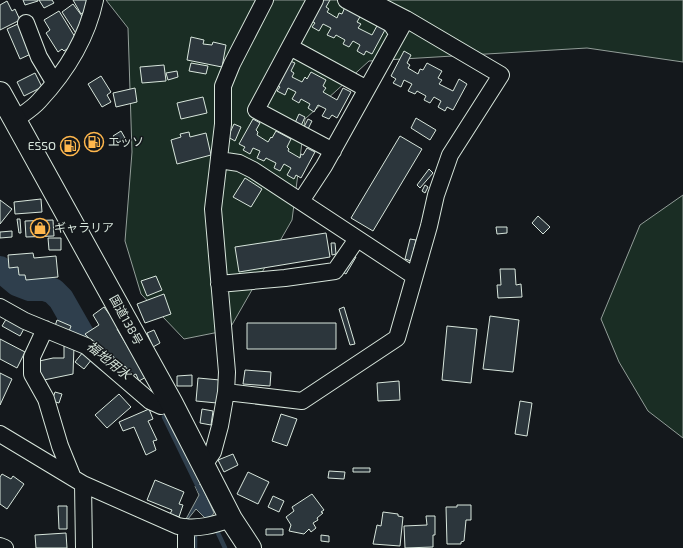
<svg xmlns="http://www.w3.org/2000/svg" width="683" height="548" viewBox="0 0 683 548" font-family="'Exo 2','Noto Sans JP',sans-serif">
<rect width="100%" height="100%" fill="#14181c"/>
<path fill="#1a2d24" stroke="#939e99" d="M106,0h577v62l-96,-14 -218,13 -64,58 -13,101 -63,110 -45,9 -43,-45 -16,-53 7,-89 -4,-124z
M683,195v243l-35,-27 -29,-49 -18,-43 39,-94z"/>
<path fill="#2f3f4d" stroke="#939e99" d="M201,484l13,29 -3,4 -5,2 -10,-10 -8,10h-2l13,-24 -4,-9z"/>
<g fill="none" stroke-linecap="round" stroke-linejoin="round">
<path stroke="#2f3f4d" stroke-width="4.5" d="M164,417l36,74
M218,533l7,15
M195,548v-11"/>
<path stroke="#2f3f4d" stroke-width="26" d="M0,269l17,14 13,5h14l9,3 8,8 24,42 23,19"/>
</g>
<path fill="#2c363c" stroke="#d8e6dc" d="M23,0h15v1l-13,4z
M39,0h13l2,3 -10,5z
M73,0h18l-2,9 -8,5z
M320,0h10l-4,7 3,2 -2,3 10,6 2,-5 3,1 3,-7 16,8 -4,7 4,2 -3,4 14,7 6,-11 8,4 -14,26 -6,-3 -2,4 -7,-4 3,-6 -7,-4 -4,6 -6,-3 2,-4 -9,-5 -2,3 -7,-3 4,-7 -8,-4 -4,7 -7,-4 3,-4 -5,-3z
M7,1l5,10 3,-2 5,11 -20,10v-25z
M73,4l12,16 -6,18 -17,-26z
M59,11l16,26 -2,1 3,5 -12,8 -2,-2 -4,3 -12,-19 4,-3 -6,-10z
M20,23l13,30 -13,6 -13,-30z
M191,37l13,3 -1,4 9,1 1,-3 13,3 -4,22 -35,-7z
M404,51l7,4 -4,8 3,2 -2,3 10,6 2,-5 3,1 4,-7 15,8 -4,7 4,2 -3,4 14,7 6,-12 8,5 -14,26 -6,-3 -2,4 -7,-4 3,-6 -7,-4 -4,6 -6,-3 2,-4 -9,-5 -2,3 -7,-3 4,-7 -8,-4 -3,7 -8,-4 3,-4 -5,-3z
M288,60l7,3 -4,8 3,2 -2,4 10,5 3,-5 2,2 4,-7 15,8 -3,6 3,2 -3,4 14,8 6,-12 8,4 -14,26 -5,-3 -3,4 -7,-3 4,-7 -8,-4 -4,7 -6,-4 2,-4 -9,-5 -2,4 -7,-4 4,-7 -8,-4 -3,7 -8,-4 3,-4 -5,-3z
M191,63l17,3 -2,8 -17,-3z
M164,65l2,16 -24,2 -2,-16z
M177,71l1,6 -10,3 -2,-7z
M35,73l7,14 -18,9 -7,-14z
M101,76l10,16 -4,3 4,7 -9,5 -14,-23z
M135,88l2,14 -21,5 -3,-14z
M203,97l4,16 -26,6 -4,-16z
M299,114l6,3 -5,11 -6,-3z
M416,118l20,12 -6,10 -19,-12z
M253,119l7,4 -4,7 2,2 -1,3 11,7 3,-5 1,1 4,-7 15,8 -4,8 2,2 -1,2 12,7 1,-4 2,1 4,-7 8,4 -14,26 -5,-3 -2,4 -7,-4 4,-7 -7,-4 -4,7 -6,-3 2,-5 -10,-5 -2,3 -7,-3 3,-7 -7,-3 -3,6 -7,-4 2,-3 -6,-3z
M308,119l4,2 -5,10 -4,-2z
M234,124l7,3 -6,14 -7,-4z
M121,131l4,7 -7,5 -5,-7z
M189,132l1,5 16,-4 5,22 -34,9 -6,-24 10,-3 -1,-3z
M400,136l22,13 -49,82 -22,-13z
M429,169l4,4 -13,15 -3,-3z
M245,178l17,11 -11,18 -18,-10z
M425,185l3,2 -3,6 -3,-2z
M41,199l1,13 -27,2 -1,-12z
M0,200l12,9 -12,15z
M538,216l12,11 -7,7 -11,-11z
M17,219h3l1,14h-2z
M53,220l1,16 -28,1 -1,-16z
M496,227h11v6l-10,1z
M12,231v6l-12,1v-6z
M326,233l4,24 -91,15 -4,-25z
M48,238h13v12h-12z
M410,239l6,1 -5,21 -6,-2z
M331,243h4l1,11 -4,1z
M33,253l1,5 22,-2 2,21 -32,3 -1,-5h-6l-1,-8 -9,1 -1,-13z
M351,254l5,3 -10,17 -5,-3z
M500,269h15l1,16 5,-1 1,13 -24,1 -1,-13h4z
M156,276l6,14 -15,6 -6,-15z
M164,294l7,20 -26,9 -8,-19z
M104,307l15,20 -2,2 29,48 -7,4 -3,-7 -4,2 -7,-10 -3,2 -10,-13 -3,2 -14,-14 -1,1 -9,-10 14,-9 -6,-10z
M344,307l11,37 -5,1 -11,-36z
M8,316l18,9 -6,11 -18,-10z
M490,316l29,4 -6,52 -30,-3z
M57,320l14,6 -3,8 -14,-5z
M247,323h89v26h-89z
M447,326l30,3 -6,54 -29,-3z
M154,330l6,13 -7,4 -6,-14z
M0,339l25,13 -8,16 -17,-9z
M64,346h10l-1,28 -34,7 -4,-19 18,-4h11z
M83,352l9,7 -8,10 -9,-7z
M245,370l26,2 -1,14 -27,-2z
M0,373l12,6 -12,26z
M192,375v11h-15v-10z
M198,378l22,2 -3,23 -21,-2z
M399,381l1,19 -22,1 -1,-18z
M55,392l7,2 -3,9 -7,-2z
M119,394l12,13 -24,21 -12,-13z
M520,401l12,2 -5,33 -12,-2z
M149,409l4,10 -5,2 9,19 -4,1 3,9 -10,5 -12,-28 -11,4 -4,-9z
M202,409l11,2 -2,14 -11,-2z
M281,414l16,5 -10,27 -15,-5z
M233,454l5,11 -14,7 -6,-12z
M353,468h17v4h-17z
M329,471l16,1 -1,7 -16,-1z
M248,472l21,10 -11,22 -21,-10z
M2,474l9,5 2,-3 11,8 -17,25 -7,-5v-27z
M155,480l29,12 -5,12 4,1 -4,12 -9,-3 2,-4 -25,-10z
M312,494l12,16 -3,2 2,1 -6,5 1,2 -5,3 3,5 -5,4 -2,-3 -5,5 -15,-3 2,-6 -5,-8 8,-6 -2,-4z
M273,496l11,5 -5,11 -11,-5z
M457,505h14v15h-5l-2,21 -3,1v2h-14l-1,-37h11z
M58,506h9v23h-8z
M383,512l15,2v2l5,1 -3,29 -27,-2 4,-19 4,1z
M426,516h9v19h-2v12l-28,1 -1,-22 23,-1z
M266,529h17v6h-17z
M66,533l1,15h-31l-1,-13z
M321,535l8,1v6l-8,-1z"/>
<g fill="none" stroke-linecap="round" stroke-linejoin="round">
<g stroke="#d8e6dc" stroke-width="18">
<path id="minor" d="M315,0l-59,110 77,41
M346,0l45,24 6,9
M26,23l13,34 15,25
M290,47l77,42
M15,120c8,-6 18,-12 24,-19 26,-28 48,-63 56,-101
M219,160l20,3 14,7 161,106
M301,201l23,-35 82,-147
M219,284l66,-6 50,-7 22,-32
M0,307l25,14 61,25 64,55 11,5 10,-4
M45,329l-13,28v17l14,25 14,47 13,32
M226,392l76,9 95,-63 32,-112 7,-31 14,-40 51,-80 -95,-56 -37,-19
M0,434l83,50 95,42c18,4 36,-1 53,-7
M204,465l9,-13 7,-26 6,-34 1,-20 -14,-163 10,-85v-38l9,-22 33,-64
M83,484l1,64
M186,527v21
M0,546l5,2"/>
</g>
<g stroke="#d8e6dc" stroke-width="24">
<path id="highway" d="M0,93l171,309 60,117 19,29"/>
</g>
<use href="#minor" stroke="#14181c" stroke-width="16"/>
<use href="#highway" stroke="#14181c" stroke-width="22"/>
</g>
<defs>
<g id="fuel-ring" transform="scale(1)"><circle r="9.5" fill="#14181c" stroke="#ffb74d" stroke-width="1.5"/><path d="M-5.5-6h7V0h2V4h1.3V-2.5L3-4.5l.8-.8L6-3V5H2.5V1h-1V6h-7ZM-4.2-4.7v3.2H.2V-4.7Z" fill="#ffb74d"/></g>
<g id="shop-ring" transform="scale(1)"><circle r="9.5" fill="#14181c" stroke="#ffb74d" stroke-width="1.5"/><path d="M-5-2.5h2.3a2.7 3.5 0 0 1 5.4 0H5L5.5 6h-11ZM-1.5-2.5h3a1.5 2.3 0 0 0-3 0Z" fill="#ffb74d"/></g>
</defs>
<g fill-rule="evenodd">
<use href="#fuel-ring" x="94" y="142"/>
<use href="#fuel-ring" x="70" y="146"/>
<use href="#shop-ring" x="40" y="228"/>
</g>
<g text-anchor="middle" stroke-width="3" stroke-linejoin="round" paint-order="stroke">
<g font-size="12" fill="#d8e6dc" stroke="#14181c" text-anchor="start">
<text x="108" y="146">エッソ</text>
<text x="56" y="150" text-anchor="end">ESSO</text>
<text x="54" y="232">ギャラリア</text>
</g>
<g font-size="12" fill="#d8e6dc" stroke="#14181c">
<text transform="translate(126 320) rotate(61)" y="4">国道138号</text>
</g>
<g font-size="13" font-style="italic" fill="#d8e6dc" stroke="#14181c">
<text transform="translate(109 360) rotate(39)" y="5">福地用水</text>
</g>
</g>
</svg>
